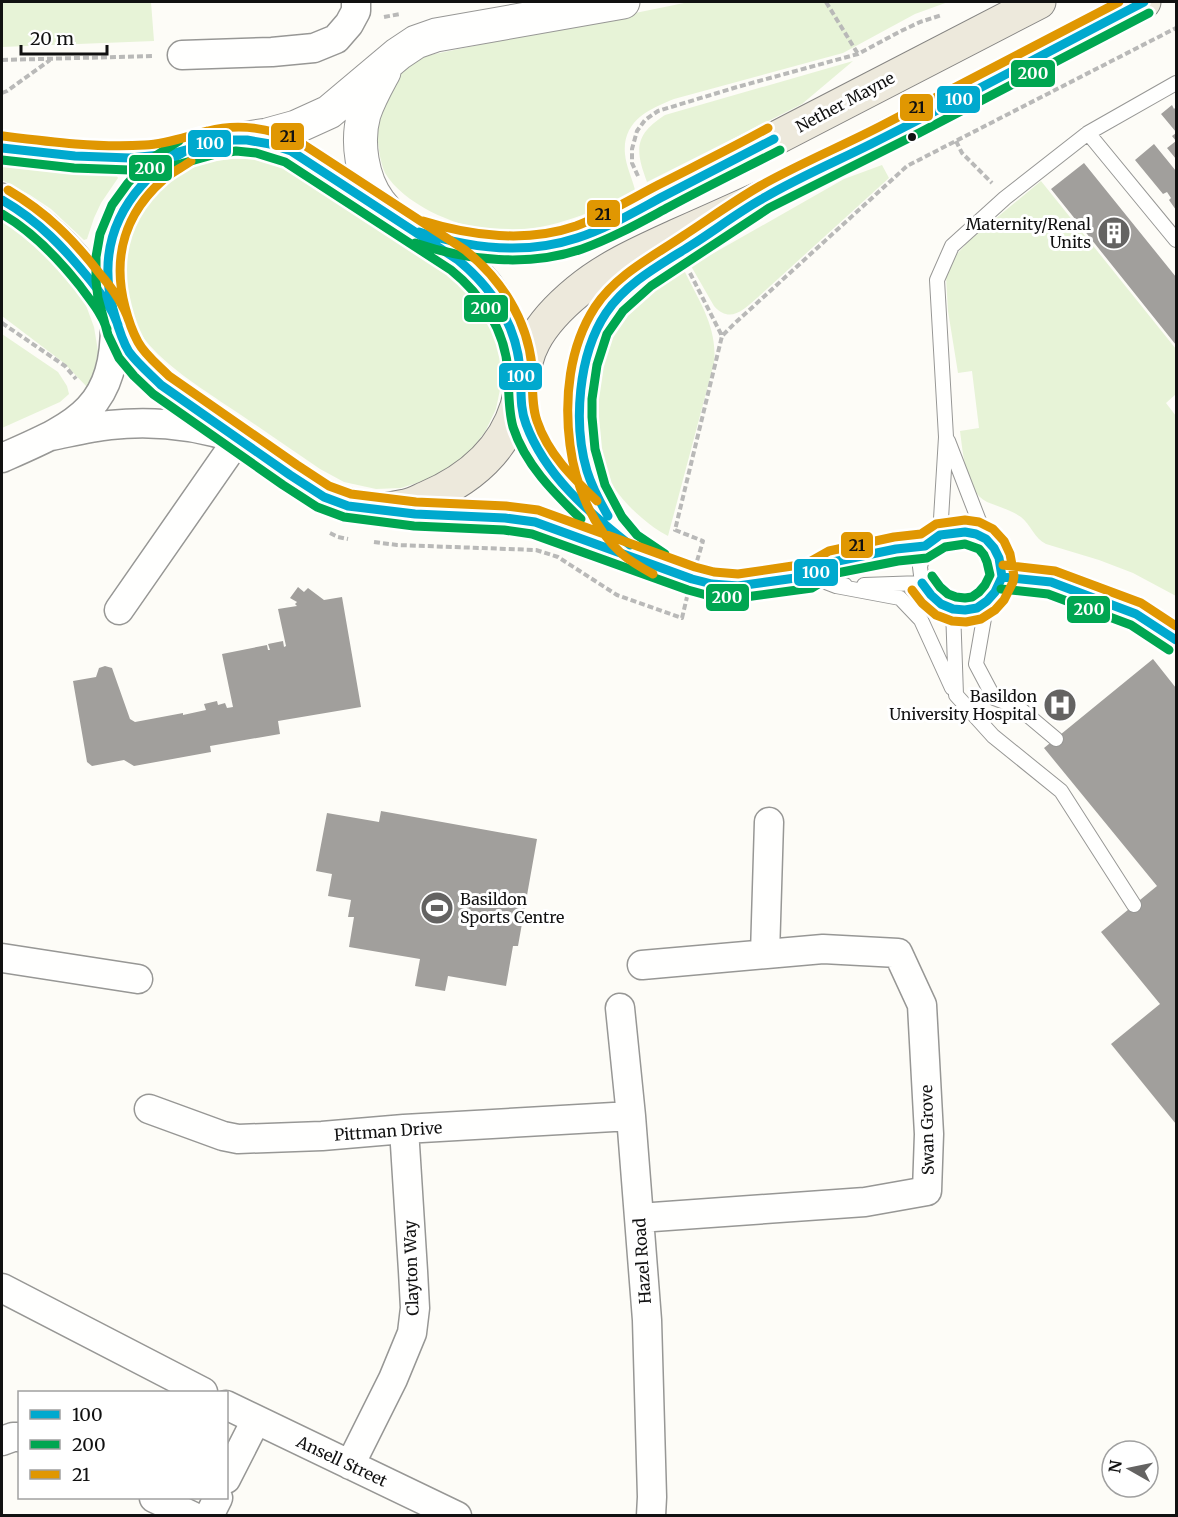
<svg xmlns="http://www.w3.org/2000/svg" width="1178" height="1517" viewBox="0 0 1178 1517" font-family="Merriweather,serif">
<rect width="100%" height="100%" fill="#fdfcf7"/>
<path fill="#e7f3d7" d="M2,2h149l3,39 -152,6z
M689,2h259l-33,12 -72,39 -169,46c-25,10 -52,22 -49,55 1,12 7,24 10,36 -45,25 -95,45 -148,39 -34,-3 -84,-26 -102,-56 -4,-9 -6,-21 -7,-31 -3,-19 -1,-31 9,-48 3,-7 6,-15 11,-20 5,-7 15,-12 22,-17z
M853,61l-51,43 -155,78c-12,-32 -13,-47 18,-67z
M232,159h25l23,5 24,11 146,101 20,16 13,18 12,20 5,21 2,29 -6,29 -11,23 -18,23 -18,13 -23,12 -25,8 -25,1 -32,-7 -24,-13c-31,-21 -61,-42 -91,-62 -51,-35 -115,-71 -105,-142 2,-16 6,-31 13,-44 16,-27 38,-49 68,-58 9,-3 18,-3 27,-4z
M2,165l85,10 29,-1 2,4 -17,25 -7,15 -7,21 -3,1 -33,-31 -21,-14 -28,-15z
M882,165l7,13 -132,120c-14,12 -27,26 -43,8l-23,-40 153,-87z
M1041,181l135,168v45l-10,9 10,13v180l-43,-23 -34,-13 -53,-16c-12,-6 -15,-19 -25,-27 -10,-7 -22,-10 -34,-15 -22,-11 -24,-50 -27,-71l19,-3 -7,-57 -14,2 -10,-62 -2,-34 9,-21 16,-17z
M2,215l27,19 44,47 11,19 10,27 4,24 -4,22 -7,14 -23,-24 -62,-47z
M684,270c15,31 34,58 30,93l-46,173c-10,-5 -18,-11 -26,-18 -50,-41 -64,-105 -43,-165 7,-20 17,-40 33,-54 14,-13 35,-20 52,-29z
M2,334l56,38 9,14 2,8 -9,8 -58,26z"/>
<path fill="#a19f9c" d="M1172,105l2,4 2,-2v25l-15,-18z
M1176,133v26l-9,-11 9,-7 -4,-5z
M1154,144l22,27v14l-1,1 1,2v22l-7,-10 2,-2 -4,-6 -4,2 -28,-34z
M1084,163l92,114v68l-125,-156z
M298,587l6,5 4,-4 16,12 18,-3 19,110 -83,14 2,13 -70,12 1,6 -77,14 -10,-6 -32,6 -5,-4 -14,-81 23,-4 3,-9 6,-2 7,2 18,51 5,3 48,-9v2l23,-5 -2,-6 13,-3 1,4 7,-2 2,5 6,-1 -11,-53 45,-9 1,5h2l-2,-6 15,-3 1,6 2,-1 -8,-37 19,-3 -2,-2 2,-2 -7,-4z
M1153,659l23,29v436l-65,-80 49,-40 -59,-72 56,-46 -113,-138z
M381,811l156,28 -19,107h-5l-7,40 -58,-10 -3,15 -30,-5 5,-27 -71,-12 5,-30h-6l3,-17 -23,-4 4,-22 -16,-3 11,-58 52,9z"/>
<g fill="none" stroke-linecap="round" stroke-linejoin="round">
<g stroke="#979795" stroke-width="16">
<path id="service" d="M1088,133l88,107
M522,411c9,49 53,88 89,120
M948,441l38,98
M413,513l92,5 30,4 157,57 20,5 26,2 72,-10 23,-14 63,-13 29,-3 15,-11 25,-3 11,2 10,5 8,9 5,10 3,19 -7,15 -8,9 -10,7 -12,2 -12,-1 -12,-5 -10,-9 -9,-12 -2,-16 5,-21
M940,535l6,-98 -9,-157 15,-34 53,-48 83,-65 88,-50
M630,545c-19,-22 -35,-46 -43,-75 -2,-5 -3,-12 -4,-18 -9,-52 -1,-113 36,-155 20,-22 48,-37 73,-53
M810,576l26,10 9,-1
M1002,577l49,5 85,32 40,26
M864,585l58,-2
M836,586l64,12 21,22 31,68
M987,601l-11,63 18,34 24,9 38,32
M953,609l3,86 37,41 68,55 73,114"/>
</g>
<g stroke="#979795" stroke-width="31">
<path id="minor" d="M182,55l90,-3 42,-4 22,-9 13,-15 7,-13v-9
M51,436c20,-4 40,-9 59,-11 44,-5 86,0 128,14l-119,171
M2,458c75,-33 115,-48 113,-141
M765,954l4,-132
M2,958l136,21
M620,1008l11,108 16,204 5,177 -1,19
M149,1109l74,27 15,3 84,-3 82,-7 227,-13
M639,1218l226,-16 62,-11 2,-57 -7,-129 -24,-52 -75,-4 -181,16
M2,1288l201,104
M226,1405l231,111
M2,1441l11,-4h7
M350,1465l43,-86 19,-46 3,-25 -2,-37 -9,-142
M226,1479l30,-59
M154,1498l38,18
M209,1516l9,-18"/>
</g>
<g stroke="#979795" stroke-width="35">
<path id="tertiary" d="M384,72c-7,13 -15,27 -20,42 -8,28 -2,65 15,88 4,5 8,10 12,14
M241,139l26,-4 29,-8 33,-15 69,-58 18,-12 20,-7 187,-33"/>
</g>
<g stroke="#858482" stroke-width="35">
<path id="primary" d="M2,148c48,6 97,12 146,9 12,-1 25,-2 36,-6 6,-1 12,-5 18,-6 30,-10 61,-6 89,6l167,109c6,5 13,10 19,15 26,27 41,65 44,102
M185,151c-8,6 -17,11 -25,17 -6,4 -11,10 -16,15 -32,35 -44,78 -31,124 6,22 13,43 29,60 25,27 66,51 96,72 50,35 101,83 167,67 7,-1 14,-5 21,-8 42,-18 77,-46 91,-92 6,-22 6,-45 17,-65 10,-19 27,-36 44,-50 29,-24 63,-39 98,-55 34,-15 68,-30 102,-46 123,-60 244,-125 366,-188
M2,200c46,25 80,63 108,108
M411,229c50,19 113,26 164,9 21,-6 41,-17 60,-27l404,-209"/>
</g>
<path stroke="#b9b9b8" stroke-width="4" stroke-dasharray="6 3" stroke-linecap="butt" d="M826,2l32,52
M384,17l16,-3
M2,60l152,-4
M2,93l5,-2 43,-31
M956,141l6,12 30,30
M638,176l-6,-13v-14l5,-18 8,-11 13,-9 79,-24 121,-33 43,-23 19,-9 22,-7
M690,273l32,63
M2,323l63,43 11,13
M330,533l8,4 10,2
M374,542l23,3 139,5 22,7 59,38 65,23 5,-21
M697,561l6,-20 -28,-11 47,-194 12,-12 173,-158 269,-138"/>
<use href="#service" stroke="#fffffe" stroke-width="14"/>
<use href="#minor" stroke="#fffffe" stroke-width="28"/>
<use href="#tertiary" stroke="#fffffe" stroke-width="33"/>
<use href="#primary" stroke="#ede9dc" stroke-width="33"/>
<g stroke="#fff" stroke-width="14">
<path id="bus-1" d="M2,148l73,8 55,2 41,-4 29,-8 25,-6h22l23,4 21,7 167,109c34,28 58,64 62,109 2,19 -1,37 6,55 19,51 62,88 104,121
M185,151c-9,6 -19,11 -27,17 -6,5 -11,12 -16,17 -32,36 -41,78 -29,124 4,14 8,30 16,43 9,12 21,22 32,33l129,90 34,22 24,9 67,8 90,4 30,4 157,57 20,5 26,2 72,-10 23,-14 63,-13 29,-3 15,-11 25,-3 11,2 10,5 8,9 5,10 3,19 -7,15 -8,9 -10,7 -12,2 -12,-1 -12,-5 -10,-9 -9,-12
M2,200c38,22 62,48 89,81 11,14 21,27 27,44
M419,232c50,16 107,23 158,6 31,-10 59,-27 87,-42 36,-19 73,-38 110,-57
M608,516c-8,-14 -16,-29 -21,-45 -14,-47 -9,-116 19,-158 20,-30 54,-48 84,-67 24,-15 47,-33 72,-47 35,-21 73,-37 109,-55 92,-46 182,-95 273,-142
M1002,577l49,5 85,32 40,26"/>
</g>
<g stroke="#fff" stroke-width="14">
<path id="bus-2" d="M179,141l-30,19 -21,23 -16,22 -12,29 -4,23v24l2,17 10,37 11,23 15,18 19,18 130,91 34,22 27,10 70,9 90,4 28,4 156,56 22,6 28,2 74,-10 25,-15 61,-12 29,-3 18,-11 20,-3 14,5 5,6 3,7 3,13 -5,10 -6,7 -7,5 -7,1 -9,-1 -8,-3 -8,-7 -8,-11
M2,160l72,8 56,2 43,-4 43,-12 20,-3 20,2 29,9 166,108c31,25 54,60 57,101 1,19 0,38 5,56 12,37 40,65 68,92
M2,214c31,18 55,43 78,72 10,14 21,26 27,43
M415,243c53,18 114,24 167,6 31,-11 59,-27 87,-42 37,-20 74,-38 111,-57
M665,554l-28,-19 -15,-18 -17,-32 -10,-36 -3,-32v-18l5,-34 10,-31 16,-23 28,-25 118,-78 150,-75 230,-120
M1001,589l47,5 83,31 38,25"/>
</g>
<g stroke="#fff" stroke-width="14">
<path id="bus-3" d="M3,136c48,6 95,12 142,9 23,-1 42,-9 63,-14 30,-8 62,-3 90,10l167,109c36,29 62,69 67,116 1,18 -1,38 5,55 11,33 36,57 60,80
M191,161c-8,6 -19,11 -27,18 -39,34 -52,78 -39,128 3,12 7,24 13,35 7,13 20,23 31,34l128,89 32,21 22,8 65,8 90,4 32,4 157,57 19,5 24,2 68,-10 23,-13 65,-14 27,-3 15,-10 29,-4 14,2 14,7 11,12 6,13 4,22 -1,6 -9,18 -9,10 -14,9 -15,3 -14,-1 -16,-6 -14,-12 -10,-13
M8,190c39,23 65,49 92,84 12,14 23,29 29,47
M423,221c48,15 104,22 153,5 29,-11 55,-27 82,-41 37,-19 74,-37 110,-57
M1003,565l52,6 86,32 35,23
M653,574c-11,-6 -22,-12 -31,-20 -30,-27 -47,-70 -52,-109 -6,-46 -1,-98 25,-138 21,-32 57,-50 88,-71 26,-17 51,-35 77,-50 39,-22 80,-39 119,-59 80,-42 160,-84 240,-125"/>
</g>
<use href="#bus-1" stroke="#00a9ce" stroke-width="9"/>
<use href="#bus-2" stroke="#00a651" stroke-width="9"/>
<use href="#bus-3" stroke="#e09702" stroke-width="9"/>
</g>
<defs>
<g id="building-disc" transform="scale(1.725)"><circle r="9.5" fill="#646362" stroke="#fff"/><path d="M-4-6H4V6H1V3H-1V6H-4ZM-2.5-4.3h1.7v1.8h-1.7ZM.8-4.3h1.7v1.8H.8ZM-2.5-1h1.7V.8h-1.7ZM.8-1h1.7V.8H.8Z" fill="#fff"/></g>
<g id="hospital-disc" transform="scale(1.725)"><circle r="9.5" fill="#646362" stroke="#fff"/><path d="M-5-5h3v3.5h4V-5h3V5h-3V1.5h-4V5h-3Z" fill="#fff"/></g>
<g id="stadium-disc" transform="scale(1.725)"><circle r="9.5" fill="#646362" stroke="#fff"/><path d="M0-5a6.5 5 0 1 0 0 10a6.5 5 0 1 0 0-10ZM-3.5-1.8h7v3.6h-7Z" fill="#fff"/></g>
</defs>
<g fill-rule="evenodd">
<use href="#building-disc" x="1114" y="233"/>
<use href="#hospital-disc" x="1060" y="705"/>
<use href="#stadium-disc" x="437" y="908"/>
</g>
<circle fill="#111" stroke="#fff" stroke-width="2" cx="912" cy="137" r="5"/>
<g text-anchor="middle" stroke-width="6" stroke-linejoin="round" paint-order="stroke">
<g font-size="16" fill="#111" stroke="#fff">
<text transform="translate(845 102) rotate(-28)" y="6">Nether Mayne</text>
<text transform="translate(927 1130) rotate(-91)" y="6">Swan Grove</text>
<text transform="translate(388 1131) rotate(-4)" y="6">Pittman Drive</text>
<text transform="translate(642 1261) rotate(-94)" y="6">Hazel Road</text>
<text transform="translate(411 1268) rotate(-92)" y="6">Clayton Way</text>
<text transform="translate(342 1461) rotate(25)" y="6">Ansell Street</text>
</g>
<g font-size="16" fill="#111" stroke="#fff" text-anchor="end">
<text x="1091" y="230">Maternity/Renal<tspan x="1091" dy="18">Units</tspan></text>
<text x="1037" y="702">Basildon<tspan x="1037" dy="18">University Hospital</tspan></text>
<text x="460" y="905" text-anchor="start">Basildon<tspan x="460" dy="18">Sports Centre</tspan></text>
</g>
</g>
<g stroke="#fff" stroke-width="2">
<rect x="1010" y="59" width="46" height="29" rx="6" fill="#00a651"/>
<rect x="936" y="85" width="45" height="29" rx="6" fill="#00a9ce"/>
<rect x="899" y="93" width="35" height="29" rx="6" fill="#e09702"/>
<rect x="270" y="122" width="35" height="29" rx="6" fill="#e09702"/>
<rect x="187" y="129" width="45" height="29" rx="6" fill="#00a9ce"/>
<rect x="128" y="154" width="45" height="28" rx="6" fill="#00a651"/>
<rect x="586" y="199" width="35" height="29" rx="6" fill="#e09702"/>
<rect x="463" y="294" width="46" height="29" rx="6" fill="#00a651"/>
<rect x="498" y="362" width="45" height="29" rx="6" fill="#00a9ce"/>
<rect x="840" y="531" width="34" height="28" rx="6" fill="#e09702"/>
<rect x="793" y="558" width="46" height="29" rx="6" fill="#00a9ce"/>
<rect x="705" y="583" width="45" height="29" rx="6" fill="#00a651"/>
<rect x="1066" y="595" width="45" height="29" rx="6" fill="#00a651"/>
</g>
<g font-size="16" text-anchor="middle" font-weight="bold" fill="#fff">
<text x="1033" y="79">200</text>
<text x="959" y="105">100</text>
<text x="210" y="149">100</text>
<text x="150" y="174">200</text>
<text x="486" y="314">200</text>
<text x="521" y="382">100</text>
<text x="816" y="578">100</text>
<text x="727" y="603">200</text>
<text x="1089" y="615">200</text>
</g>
<g font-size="16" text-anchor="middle" font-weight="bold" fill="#111">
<text x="917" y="113">21</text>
<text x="288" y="142">21</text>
<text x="603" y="220">21</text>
<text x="857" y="551">21</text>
</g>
<rect width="1178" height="1517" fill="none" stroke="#111111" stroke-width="6"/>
<rect x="18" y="1391" width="210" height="108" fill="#ffffff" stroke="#a0a0a0" stroke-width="1.5"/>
<rect x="30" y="1410" width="30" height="9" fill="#00a9ce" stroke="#a0a0a0" stroke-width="1.5"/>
<text x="72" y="1421" font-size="18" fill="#111111">100</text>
<rect x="30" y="1440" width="30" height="9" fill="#00a651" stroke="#a0a0a0" stroke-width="1.5"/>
<text x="72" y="1451" font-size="18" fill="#111111">200</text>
<rect x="30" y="1470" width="30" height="9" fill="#e09702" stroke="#a0a0a0" stroke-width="1.5"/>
<text x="72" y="1481" font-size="18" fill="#111111">21</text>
<g transform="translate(1130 1469) rotate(279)"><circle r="28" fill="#ffffff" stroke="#a0a0a0" stroke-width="1.5"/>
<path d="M0-4.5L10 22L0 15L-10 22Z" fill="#646362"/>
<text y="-9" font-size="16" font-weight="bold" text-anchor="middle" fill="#111111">N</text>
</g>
<path d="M21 45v9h86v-9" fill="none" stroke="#111111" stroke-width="3"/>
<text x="30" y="45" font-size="18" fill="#111111" stroke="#ffffff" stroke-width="4.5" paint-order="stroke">20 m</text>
</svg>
